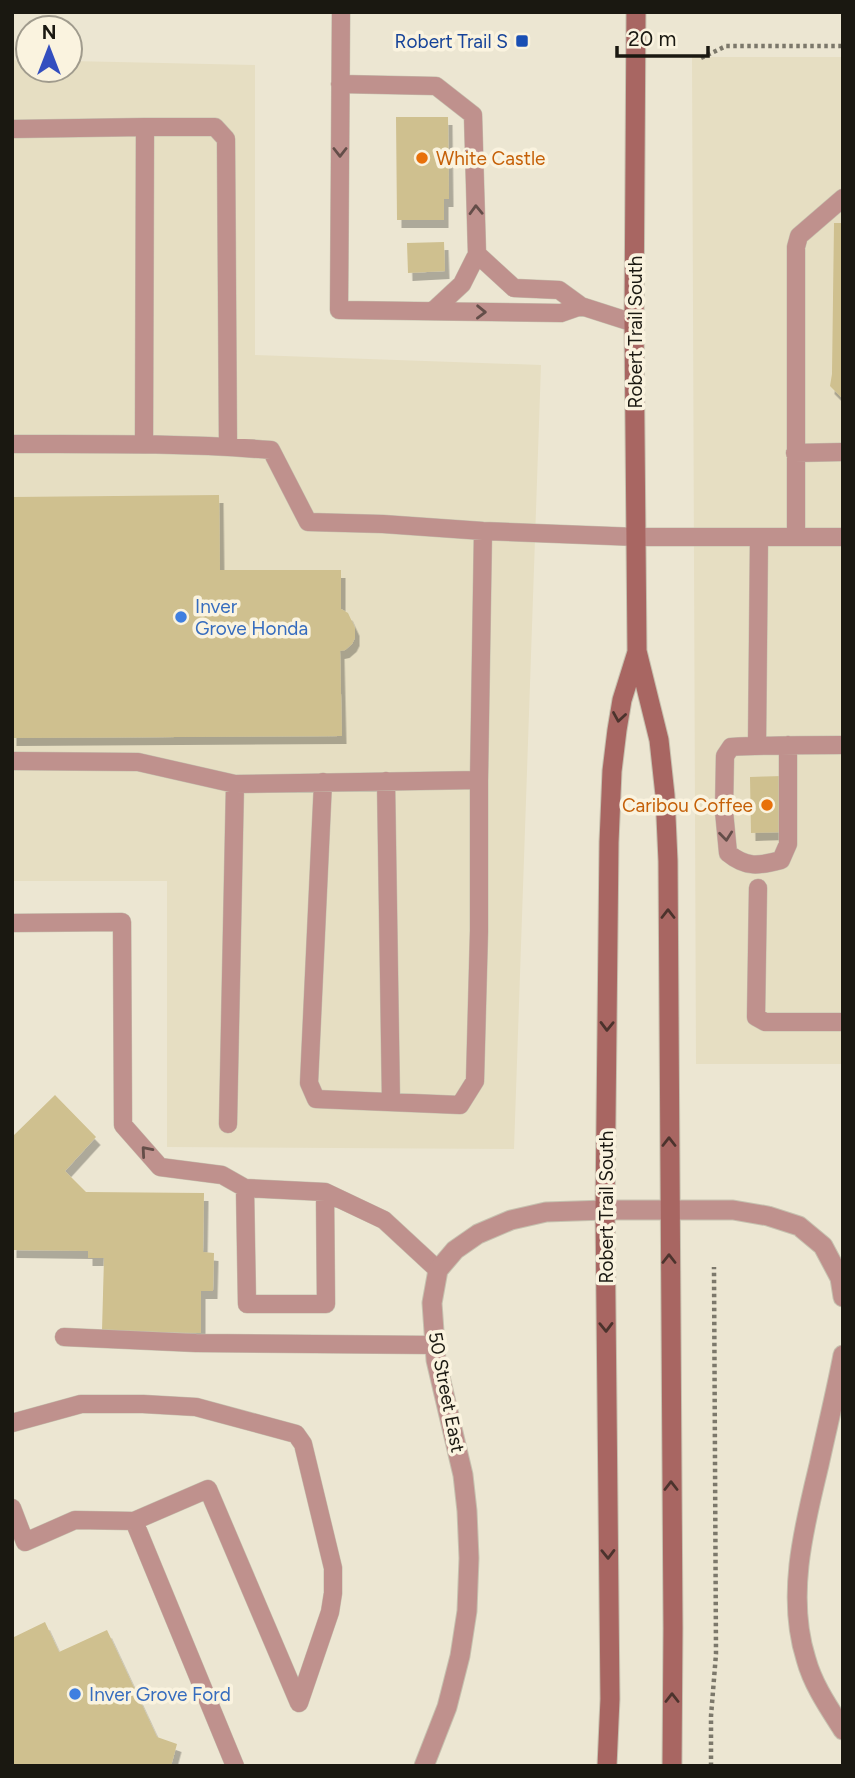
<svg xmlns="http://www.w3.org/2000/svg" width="855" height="1778" viewBox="0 0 855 1778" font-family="Figtree,sans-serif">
<defs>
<filter id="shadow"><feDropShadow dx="4.5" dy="8" stdDeviation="0" flood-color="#0004"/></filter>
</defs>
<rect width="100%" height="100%" fill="#ece6d2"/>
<path fill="#e6dec2" d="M692,57h151v1007h-147z
M12,60l16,1v9h42v-9l185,4v290l286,10 -27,784 -347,-2v-266h-155z"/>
<path fill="#cfc08f" filter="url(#shadow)" d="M396,117h52l1,82h-5v21h-47z
M834,223h9v176l-13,-13 2,-12z
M444,242l1,29 -37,2 -1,-30z
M219,495l1,75h121v39l7,4 7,15v10l-3,6 -7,6 -5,1 2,85 -330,2v-241z
M783,776v56l-32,1 -1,-56z
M55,1095l41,42 -31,34 21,21 118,1 -1,59 11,1 -1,38h-12v42l-99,-2 2,-73h-16v-7l-76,-1v-113z
M45,1622l14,30 48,-22 50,107 20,7 -6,22h-159v-128z"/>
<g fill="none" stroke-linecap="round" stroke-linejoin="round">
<g stroke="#c6c1af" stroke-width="19">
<path id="service" d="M341,12l-2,298 222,3 20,-7
M340,84l96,2 37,29 4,139 -15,30 -29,27
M145,127h70l11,12 2,307
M12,129l133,-2 -1,317
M477,254l37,34 45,2 22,16 53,17
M12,444c86,0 173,-1 259,6l37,72 75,2 100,7 154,6h206
M795,453l48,-1
M796,537v-290l3,-11 44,-38
M757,745l2,-208
M788,745v99l-7,16c-22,6 -35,8 -53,-7l-4,-42 1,-55 6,-9c37,-2 75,-2 112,-2
M12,761l126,1 97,22 244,-4 4,-249
M386,781l5,321
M323,782l-14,301 7,16 144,6 15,-24 4,-150v-151
M758,888l-2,129 9,5h78
M12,923l110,-1 1,203 37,42 62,8 23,13 80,4 59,28 54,50
M228,1124l7,-340
M245,1188l2,116h79l-1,-112
M64,1337l132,6 239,2
M12,1423l69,-19h62l53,3 100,27 7,10 30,124v25l-3,19 -31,91 -91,-214 -74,32 101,245
M12,1508l13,34 50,-22 59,1"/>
</g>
<g stroke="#c6c1af" stroke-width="21">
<path id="tertiary" d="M843,1355c-7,37 -16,73 -24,110 -15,62 -33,131 -13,194 7,26 23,49 37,71
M424,1766l23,-59 13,-51 7,-45 2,-53 -2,-47 -4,-36 -27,-115 -4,-57 6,-33 17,-20 23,-16 33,-14 35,-8 59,-2h128l35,6 31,10 24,20 17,32 3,19"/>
</g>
<g stroke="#c6c1af" stroke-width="21">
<path id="secondary" d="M636,12l-2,311 3,328 22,89 6,55 3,66 5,767 -1,138
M607,1766l3,-67 -5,-489 4,-368 3,-71 5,-41 5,-30 15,-48"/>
</g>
<path stroke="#7c786b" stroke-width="4.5" stroke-dasharray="3.5 3.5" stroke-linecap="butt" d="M701,58l25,-12h117
M711,1766v-50l5,-62 -2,-387"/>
<use href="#service" stroke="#bf918d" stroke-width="18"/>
<use href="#tertiary" stroke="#bf918d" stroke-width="19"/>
<use href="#secondary" stroke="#a86662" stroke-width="19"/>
</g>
<defs><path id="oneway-chevron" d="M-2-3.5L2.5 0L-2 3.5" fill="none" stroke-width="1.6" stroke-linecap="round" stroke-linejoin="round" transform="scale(1.75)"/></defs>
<g stroke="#644e49">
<use href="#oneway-chevron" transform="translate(340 152) rotate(90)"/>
<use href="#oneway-chevron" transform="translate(476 210) rotate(-92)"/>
<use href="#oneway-chevron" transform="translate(481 312) rotate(1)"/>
<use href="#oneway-chevron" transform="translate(726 836) rotate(84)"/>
<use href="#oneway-chevron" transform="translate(146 1151) rotate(-131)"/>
</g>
<g stroke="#4c332d">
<use href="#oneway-chevron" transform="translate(619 717) rotate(99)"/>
<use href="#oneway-chevron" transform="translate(668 914) rotate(-90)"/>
<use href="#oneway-chevron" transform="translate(607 1026) rotate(91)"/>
<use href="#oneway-chevron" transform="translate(669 1142) rotate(-90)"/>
<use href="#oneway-chevron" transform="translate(669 1259) rotate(-90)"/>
<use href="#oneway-chevron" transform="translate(606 1327) rotate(89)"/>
<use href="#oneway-chevron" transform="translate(671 1486) rotate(-90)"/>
<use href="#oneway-chevron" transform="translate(608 1554) rotate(89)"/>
<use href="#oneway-chevron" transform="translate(672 1698) rotate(-90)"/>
</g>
<rect fill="#1a4fb4" stroke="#faf3df" stroke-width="2.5" x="515" y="34" width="14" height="14" rx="3.5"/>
<g fill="#e8710a" stroke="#faf3df" stroke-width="2.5">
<circle cx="422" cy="158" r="7"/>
<circle cx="767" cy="805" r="7"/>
</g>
<g fill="#3f7fe0" stroke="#faf3df" stroke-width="2.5">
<circle cx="181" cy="617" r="7"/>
<circle cx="75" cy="1694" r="7"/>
</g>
<g text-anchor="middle" stroke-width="7" stroke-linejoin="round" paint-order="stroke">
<g font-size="19" fill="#164399" stroke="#faf3df" text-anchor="end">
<text x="508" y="48">Robert Trail S</text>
</g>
<g font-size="19" fill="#c56008" stroke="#faf3df" text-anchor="start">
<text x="436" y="165">White Castle</text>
<text x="753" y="812" text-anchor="end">Caribou Coffee</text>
</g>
<g font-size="19" fill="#1a1811" stroke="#faf3df">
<text transform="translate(635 332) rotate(-90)" y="7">Robert Trail South</text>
<text transform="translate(606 1207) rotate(-90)" y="7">Robert Trail South</text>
<text transform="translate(447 1392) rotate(79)" y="7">50 Street East</text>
</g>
<g font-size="19" fill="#366cbe" stroke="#faf3df" text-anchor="start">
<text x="195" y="613">Inver<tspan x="195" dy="22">Grove Honda</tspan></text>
<text x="89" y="1701">Inver Grove Ford</text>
</g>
</g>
<rect width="855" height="1778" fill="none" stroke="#1a1811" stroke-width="28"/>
<g transform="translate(49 49)"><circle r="33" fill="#faf3df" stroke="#a09b8d" stroke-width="2"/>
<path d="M0-5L12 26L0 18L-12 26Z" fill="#334ebf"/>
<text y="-10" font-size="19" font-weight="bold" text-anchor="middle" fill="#1a1811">N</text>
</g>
<path d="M617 46v10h91v-10" fill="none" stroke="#1a1811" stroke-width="3.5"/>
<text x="628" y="46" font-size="21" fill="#1a1811" stroke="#faf3df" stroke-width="5" paint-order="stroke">20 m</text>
</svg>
